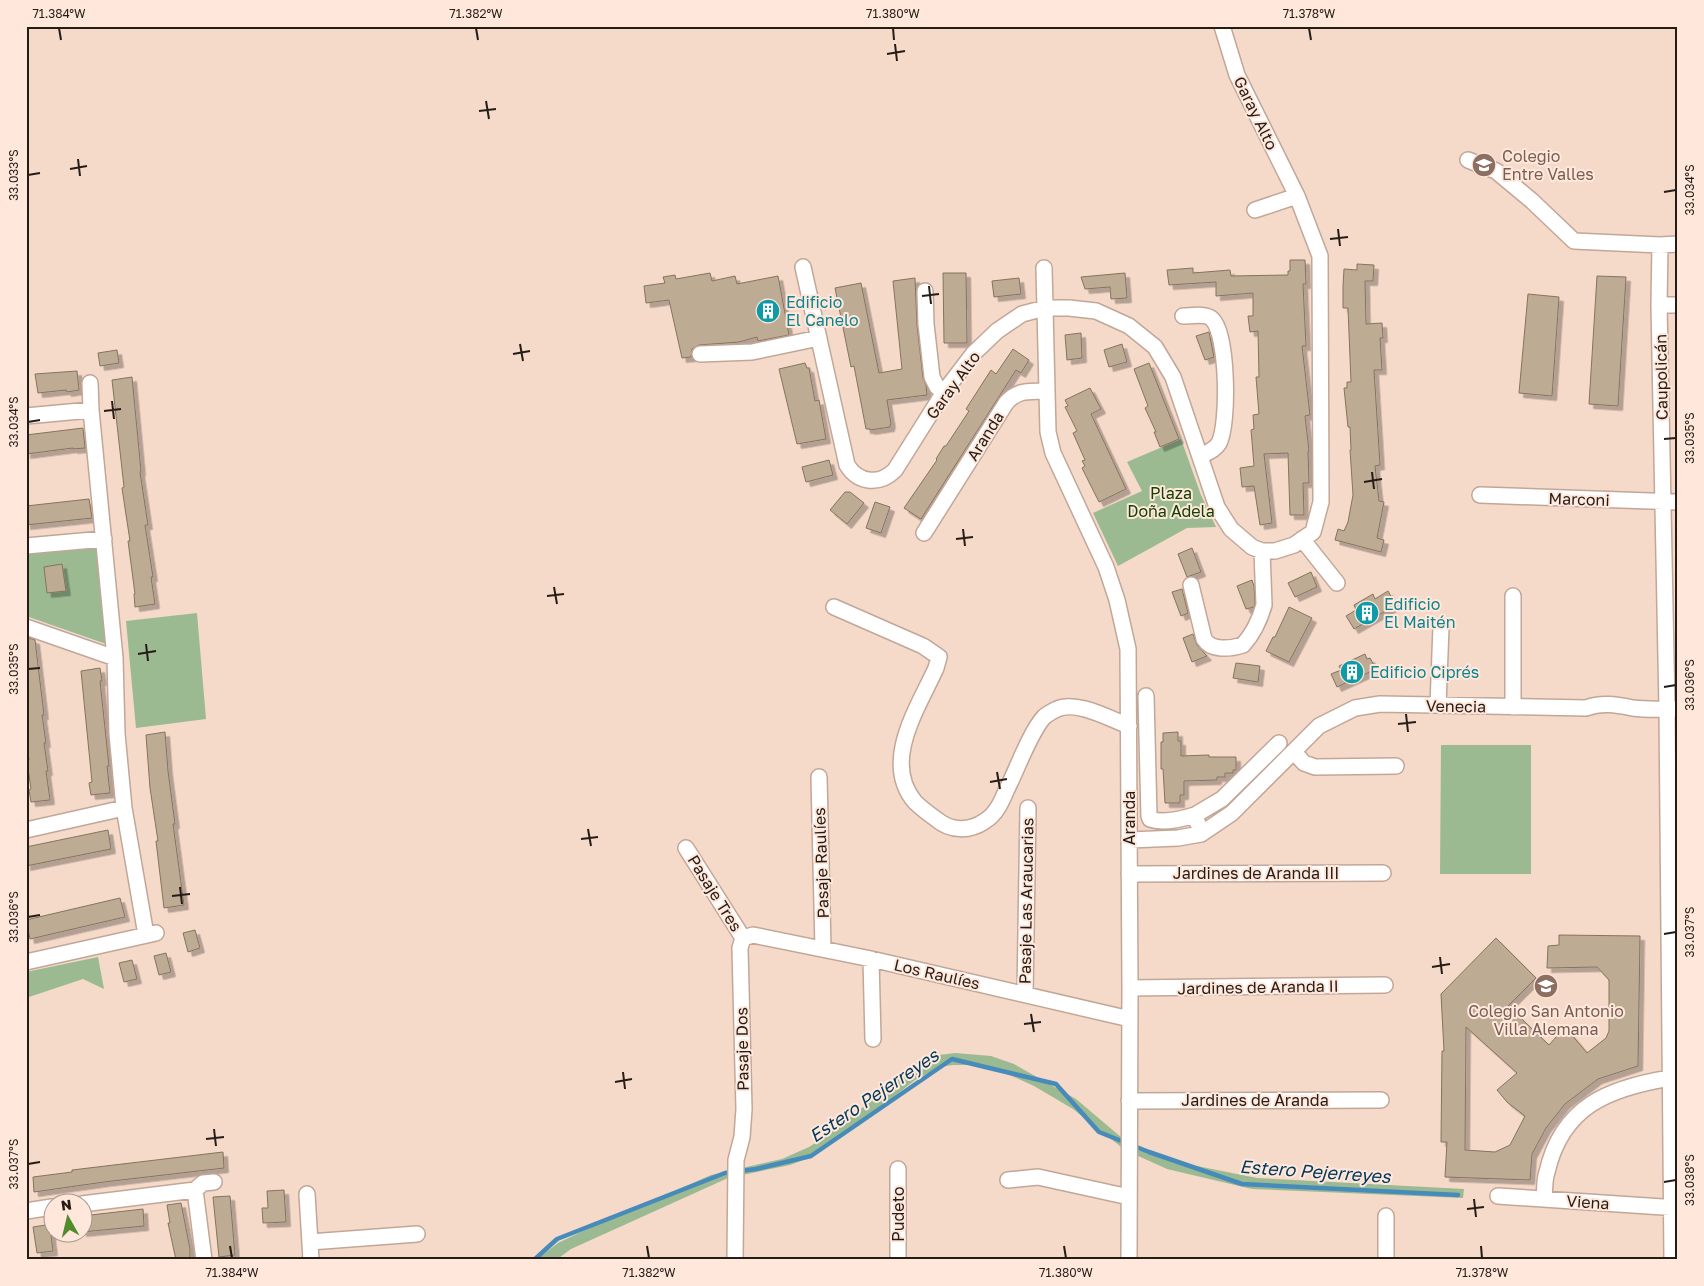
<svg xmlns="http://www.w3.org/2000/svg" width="1704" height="1286" viewBox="0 0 1704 1286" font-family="'Golos Text',sans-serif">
<defs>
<filter id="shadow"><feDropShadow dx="4.5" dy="4.5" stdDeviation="0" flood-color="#0004"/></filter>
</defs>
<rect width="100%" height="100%" fill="#f5d9c9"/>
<path fill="#9bba91" d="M1181,439l20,56 15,32 -29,1 -69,38 -25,-53 49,-22 -15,-29z
M99,548l10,97 -83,-29v-62z
M197,613l9,106 -70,9 -10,-107z
M1441,745h90v129h-91z
M98,957l6,32 -21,-10 -57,19v-26z
M955,1053l36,3 23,8 62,35 52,44 17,9 32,10 80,16 207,11 -1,9 -211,-9 -85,-20 -42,-19 -52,-41 -39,-23 -31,-14 -16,-5 -16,-2h-18l-14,2 -24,13 -58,46 -51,33 -16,6 -62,13 -157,71 -15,11h-20l22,-17 23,-11 130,-57 71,-16 27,-12 20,-13 90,-71 20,-8z"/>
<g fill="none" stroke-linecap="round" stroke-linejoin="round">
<path stroke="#478bbb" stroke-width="4.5" d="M534,1260l23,-21 168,-66 31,-4 55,-13 141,-97 104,25 43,48 50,20 93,32 216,11"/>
</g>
<path fill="#beab94" stroke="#85735e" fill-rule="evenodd" filter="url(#shadow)" d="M1290,260h15l1,24h-3l3,62h-4l8,69 -5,1 4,35h-1l1,32h-6l1,32h-14l-2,-62 -24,1 8,69 -12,2 -6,-39 -12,1 -2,-19 14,-2 -3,-36 3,-1 -1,-14 6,-1 -3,-37h3l-1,-46 -8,1 -2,-16h5v-23l-37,3v-14l-47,3 -2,-15 26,-2v5l37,-3 1,6 57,-1v-4h2z
M1357,264l17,1 -1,16h-8l1,43 16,-1 1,15h-3l2,32h-8l6,95 -5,1 4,35 5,1 -7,36 7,2 -3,12 -46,-12 3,-11 6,2 4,-9 5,-27 -3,-45h1l-1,-23h-2l-4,-39h3v-6h4l-3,-74h-5v-22l1,-17 13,1z
M710,273l2,8 23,-5 2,8 41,-8 11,59 -31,6 -1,-4 -18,5 -40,3 -7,4 -1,8 -9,1 -13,-58 -23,3 -2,-17 21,-3 -2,-6 12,-2 1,4z
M943,273h23l1,70h-23z
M1125,273l2,25 -16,1 -1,-12 -25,2 -4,-12z
M1597,276l29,1 -8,129 -29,-2z
M915,278l2,47 6,53 3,7 1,10 -40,5 4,24 -1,1v2l-20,3v-1h-4l-12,-63 -3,1 -16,-79 26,-5 18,90 23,-4 -9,-88z
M1019,278l2,16 -27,3 -2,-16z
M1528,294l31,3 -7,99 -33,-3z
M1209,332l5,25 -9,3 -9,-24z
M1081,333l1,25 -15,2 -2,-25z
M1122,344l5,18 -18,5 -5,-17z
M1013,349l16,11 -8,13 -5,-3 -95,149 -17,-11 33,-48 -1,-1 8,-13h2l23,-35 -3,-2 25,-39 5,4z
M117,350l2,13 -19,3 -2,-13z
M805,363l2,5h2l6,33 4,-1 7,39 -29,5 -18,-75z
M1149,363l30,76 -19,8 -6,-15h2l-11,-24 3,-2 -14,-37z
M77,371l2,19 -12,2 -1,-2 -28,3 -3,-19z
M132,377l9,94 -1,1 8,53h-3l8,52h-2l4,27 -20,3 -1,-13h1l-7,-53h2l-8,-53 2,-1 -12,-107z
M1090,388l11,21 -10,5 35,75 -27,13 -17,-34 3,-2 -3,-5 3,-1 -12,-27 4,-2 -12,-24 3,-1 -3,-6z
M83,428l2,20 -12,1v-1l-47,6v-19z
M829,460l4,15 -27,7 -4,-15z
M845,492h5l14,11 -17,21 -17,-14z
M89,499l3,19 -66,7v-19z
M875,502l15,5 -9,26 -15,-5z
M1192,548l9,24 -14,5 -9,-23z
M62,564l4,27 -19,2 -3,-26z
M1311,572l6,15 -22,10 -7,-14z
M1252,580l2,6 1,18 -1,3 -8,2 -9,-23z
M1182,589l6,24 -7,3 -9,-24z
M1388,591l8,14 -42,24 -8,-13 10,-6 -2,-5 19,-11 2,5z
M1289,607l23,11 -23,44 -23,-11 7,-14h2z
M1193,634l4,11 10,11 -15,6 -9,-24z
M26,637l9,3 9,75h-2l4,28h-2l4,28h-2l4,29 -19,2 -2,-12 2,-1 -4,-28 2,-1 -3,-19z
M1365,654l2,5 3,-1 6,11 -39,18 -6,-13 10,-4 -2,-4z
M1236,663l24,3 -2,16 -25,-4z
M100,668l2,13h-2l9,85h-2l3,27 -19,2 -2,-12 3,-1 -11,-111z
M165,732l3,39 7,53h-2l11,81 -20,3 -8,-67h2l-8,-53 -4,-53z
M1178,732v9h3v15l28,-1v2h27v13h-3v3h-8v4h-8v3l-33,1v14h-4v8h-15l-2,-34h-2v-27h2v-9z
M108,830l3,19 -85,17v-19z
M120,898l5,19 -95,22 -4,-19z
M195,930l5,18 -12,4 -5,-19z
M1559,935l81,1 -2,130 -40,13 -33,25 -19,24 -14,26 -2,26 -85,-3 2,-35h-6l1,-91h2l-3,-57 55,-56 40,40 -28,28 41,39 16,-18 22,26 19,-15 3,-7v-51l-12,-13 -50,1 1,-22 11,-1zM1466,1027l51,46 -20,17 10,12 18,14 -15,29 -15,7 -30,-2z
M166,953l5,19 -12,3 -5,-19z
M132,960l5,19 -13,3 -5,-19z
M223,1152l1,16 -120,14 -70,10 -1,-15 39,-5v-2z
M284,1190l2,32 -23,1 -1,-15h6l-1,-17z
M230,1196l5,59 -16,2 -6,-60z
M181,1203l9,46v11h-14l-8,-37h2l-3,-18z
M143,1209l1,17 -62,6v-16z
M52,1224v11h-1l2,16 -16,2 -4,-26z"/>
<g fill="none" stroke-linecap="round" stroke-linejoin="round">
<g stroke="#c2a798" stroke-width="18">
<path id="minor" d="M1468,160l28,11 36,30 42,40 86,4 -1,60 8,404 5,551
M1255,210l42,-14
M1660,245l18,-1
M803,267l44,198c12,19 33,20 48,5l49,-78 29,-38 24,-23 25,-17 23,-6h24l27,3 33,15 26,21 18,30 44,130 14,22 21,18 10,4h13l19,-6 19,-13 8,-30 -1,-246 -23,-60 -60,-121 -15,-49
M1044,268l4,164 5,21 53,114 11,33 11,49 2,339 -1,272
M925,291l1,33 6,53 5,10 7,5
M1659,305h19
M1183,316c8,0 23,-3 29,3 16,15 17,105 7,124 -4,7 -11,9 -18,13
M700,354l52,-2 67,-14
M90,383l1,27 24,248 2,76 7,74 22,127
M26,416l65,-6
M1480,495l198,7
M924,533l82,-130c12,-14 23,-11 40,-12
M1302,539l35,44
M26,546l78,-7
M1191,585l13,54c7,12 26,10 39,6 9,-10 17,-26 21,-40l-2,-54
M1513,596v111
M834,607l89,39 16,11 -3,11c-18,40 -55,94 -21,134 6,6 14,12 21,17 14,12 33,13 49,2 11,-7 16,-18 21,-30 10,-19 24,-59 38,-74 3,-3 9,-6 13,-8 20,-9 53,10 72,17
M26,627l89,31
M1146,696l3,120 1,3c13,5 32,0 45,-4
M1438,705l3,-78
M1294,752l10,11 11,4 81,-1
M819,777l4,172
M1198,824l-3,-9 27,-16 57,-56
M26,830l98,-22
M1130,840l48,-2 23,-4 31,-21 87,-87 36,-18 25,-4 206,4c16,-6 31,-3 47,0 14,2 30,1 44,1
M686,848l57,90
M1129,874l254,-1
M743,938l10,-3 118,24 259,60
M871,959l2,80
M26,962l130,-29
M1130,988l255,-3
M1025,994l3,-186
M1129,1101l252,-1
M898,1169v91
M1008,1180l30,-3 91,20
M195,1190l8,-7 11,-1
M307,1194l4,66
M1498,1196l180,12
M1544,1199c1,-9 0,-19 3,-27 15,-66 62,-84 123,-94
M82,1204l113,-14 9,70
M26,1211l26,-4
M310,1242l107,-8
M735,1260l1,-100 6,-23 2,-28 -4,-161 3,-10
M1386,1260v-44"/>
</g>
<use href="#minor" stroke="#fff" stroke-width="15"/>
</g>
<path fill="none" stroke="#261c16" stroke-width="2" d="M59,28l2,12M476,28l2,12M893,28l1,12M1309,28l2,12M895,44l2,17M887,54l18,-3M486,101l3,18M479,111l17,-2M78,159l2,17M70,169l17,-3M28,175l12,-2M1664,192l12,-2M1338,229l2,17M1330,239l18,-2M929,286l2,18M922,296l17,-2M520,344l3,17M513,354l17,-3M112,401l2,18M104,411l17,-2M28,422l12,-2M1664,439l12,-1M1372,472l2,17M1364,482l18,-3M963,529l2,17M956,539l17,-2M554,587l3,17M547,596l17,-2M146,644l2,17M138,654l18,-3M28,669l12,-1M1664,687l12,-2M1406,714l2,18M1398,724l18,-2M997,772l3,17M990,782l17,-3M588,829l3,17M581,839l17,-2M180,887l2,17M172,896l18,-2M28,917l12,-2M1664,934l12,-2M1440,957l2,17M1432,967l18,-3M1031,1014l3,18M1024,1024l17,-2M623,1072l2,17M615,1082l17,-3M214,1129l2,17M206,1139l18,-2M28,1164l12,-2M1664,1182l12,-2M1474,1199l2,18M1467,1209l17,-2M230,1246l2,12M647,1246l2,12M1064,1246l2,12M1481,1246l1,12"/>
<defs>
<g id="school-disc" transform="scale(1.25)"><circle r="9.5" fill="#8d6e63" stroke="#ffe8db"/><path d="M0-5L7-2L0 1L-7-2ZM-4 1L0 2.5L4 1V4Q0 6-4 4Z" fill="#fff"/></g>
<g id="building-disc" transform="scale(1.25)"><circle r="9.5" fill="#0f9aa8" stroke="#ffe8db"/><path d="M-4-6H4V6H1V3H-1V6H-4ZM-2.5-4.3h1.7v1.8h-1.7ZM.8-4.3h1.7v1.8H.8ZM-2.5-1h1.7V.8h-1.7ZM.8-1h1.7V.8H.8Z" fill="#fff"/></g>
</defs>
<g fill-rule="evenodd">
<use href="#school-disc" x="1484" y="165"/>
<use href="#building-disc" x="768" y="311"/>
<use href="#building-disc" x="1367" y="613"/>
<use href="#building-disc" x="1352" y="672"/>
<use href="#school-disc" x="1546" y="986"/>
</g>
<g text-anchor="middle" stroke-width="4" stroke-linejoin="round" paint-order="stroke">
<g font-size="16" fill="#261c16" stroke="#ffe8db">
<text transform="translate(1256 113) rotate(64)" y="6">Garay Alto</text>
<text transform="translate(1661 377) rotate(-91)" y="6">Caupolicán</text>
<text transform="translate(953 385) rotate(-54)" y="6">Garay Alto</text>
<text transform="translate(985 436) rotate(-58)" y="6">Aranda</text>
<text transform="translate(1579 499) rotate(2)" y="6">Marconi</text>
<text transform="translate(1456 706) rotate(1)" y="6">Venecia</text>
<text transform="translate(1129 818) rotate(-90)" y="6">Aranda</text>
<text transform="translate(821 863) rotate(-92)" y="6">Pasaje Raulíes</text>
<text x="1256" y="879">Jardines de Aranda III</text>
<text transform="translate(715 893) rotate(58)" y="6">Pasaje Tres</text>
<text transform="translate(1026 901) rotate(-89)" y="6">Pasaje Las Araucarias</text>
<text transform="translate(937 974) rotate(13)" y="6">Los Raulíes</text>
<text transform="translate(1258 987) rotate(-1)" y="6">Jardines de Aranda II</text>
<text transform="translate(742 1049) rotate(-91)" y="6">Pasaje Dos</text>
<text x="1255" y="1106">Jardines de Aranda</text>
<text transform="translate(1588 1202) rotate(4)" y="6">Viena</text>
<text transform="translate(898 1214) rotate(-90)" y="6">Pudeto</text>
</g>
<g font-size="16" fill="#785e54" stroke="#ffe8db" text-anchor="start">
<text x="1502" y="162">Colegio<tspan x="1502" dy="18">Entre Valles</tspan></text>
<text x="1546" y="1017" text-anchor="middle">Colegio San Antonio<tspan x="1546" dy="18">Villa Alemana</tspan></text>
</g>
<g font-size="16" fill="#0d838f" stroke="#ffe8db" text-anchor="start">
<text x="786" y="308">Edificio<tspan x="786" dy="18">El Canelo</tspan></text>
<text x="1384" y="610">Edificio<tspan x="1384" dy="18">El Maitén</tspan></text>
<text x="1370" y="678">Edificio Ciprés</text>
</g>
<g font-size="16" fill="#134100" stroke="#ffe8db">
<text x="1171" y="499">Plaza<tspan x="1171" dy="18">Doña Adela</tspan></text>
</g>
<g font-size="18" font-style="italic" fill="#00395a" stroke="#ffe8db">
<text transform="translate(874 1096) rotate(-34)" y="6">Estero Pejerreyes</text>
<text transform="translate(1315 1172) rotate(4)" y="6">Estero Pejerreyes</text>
</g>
</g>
<rect width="1704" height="1286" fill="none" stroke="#ffe8db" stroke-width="55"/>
<g transform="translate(68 1218) rotate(352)"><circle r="24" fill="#ffe8db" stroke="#a8968c"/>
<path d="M0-4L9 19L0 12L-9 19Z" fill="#518c2a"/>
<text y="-8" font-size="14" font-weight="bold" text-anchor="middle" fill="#261c16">N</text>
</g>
<rect x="28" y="28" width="1648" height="1230" fill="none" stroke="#261c16" stroke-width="2"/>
<g font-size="12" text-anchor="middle" fill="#261c16">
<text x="59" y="18">71.384°W</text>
<text x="476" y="18">71.382°W</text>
<text x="893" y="18">71.380°W</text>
<text x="1309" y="18">71.378°W</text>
<text transform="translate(14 175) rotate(-90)" y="4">33.033°S</text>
<text transform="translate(1690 190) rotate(-90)" y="4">33.034°S</text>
<text transform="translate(14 422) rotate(-90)" y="4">33.034°S</text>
<text transform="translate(1690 438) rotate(-90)" y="4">33.035°S</text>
<text transform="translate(14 669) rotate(-90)" y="4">33.035°S</text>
<text transform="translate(1690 685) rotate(-90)" y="4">33.036°S</text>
<text transform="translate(14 917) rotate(-90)" y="4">33.036°S</text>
<text transform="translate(1690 932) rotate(-90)" y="4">33.037°S</text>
<text transform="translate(14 1164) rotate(-90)" y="4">33.037°S</text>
<text transform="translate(1690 1180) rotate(-90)" y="4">33.038°S</text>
<text x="232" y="1277">71.384°W</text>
<text x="649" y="1277">71.382°W</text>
<text x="1066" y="1277">71.380°W</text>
<text x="1482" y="1277">71.378°W</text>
</g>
</svg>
